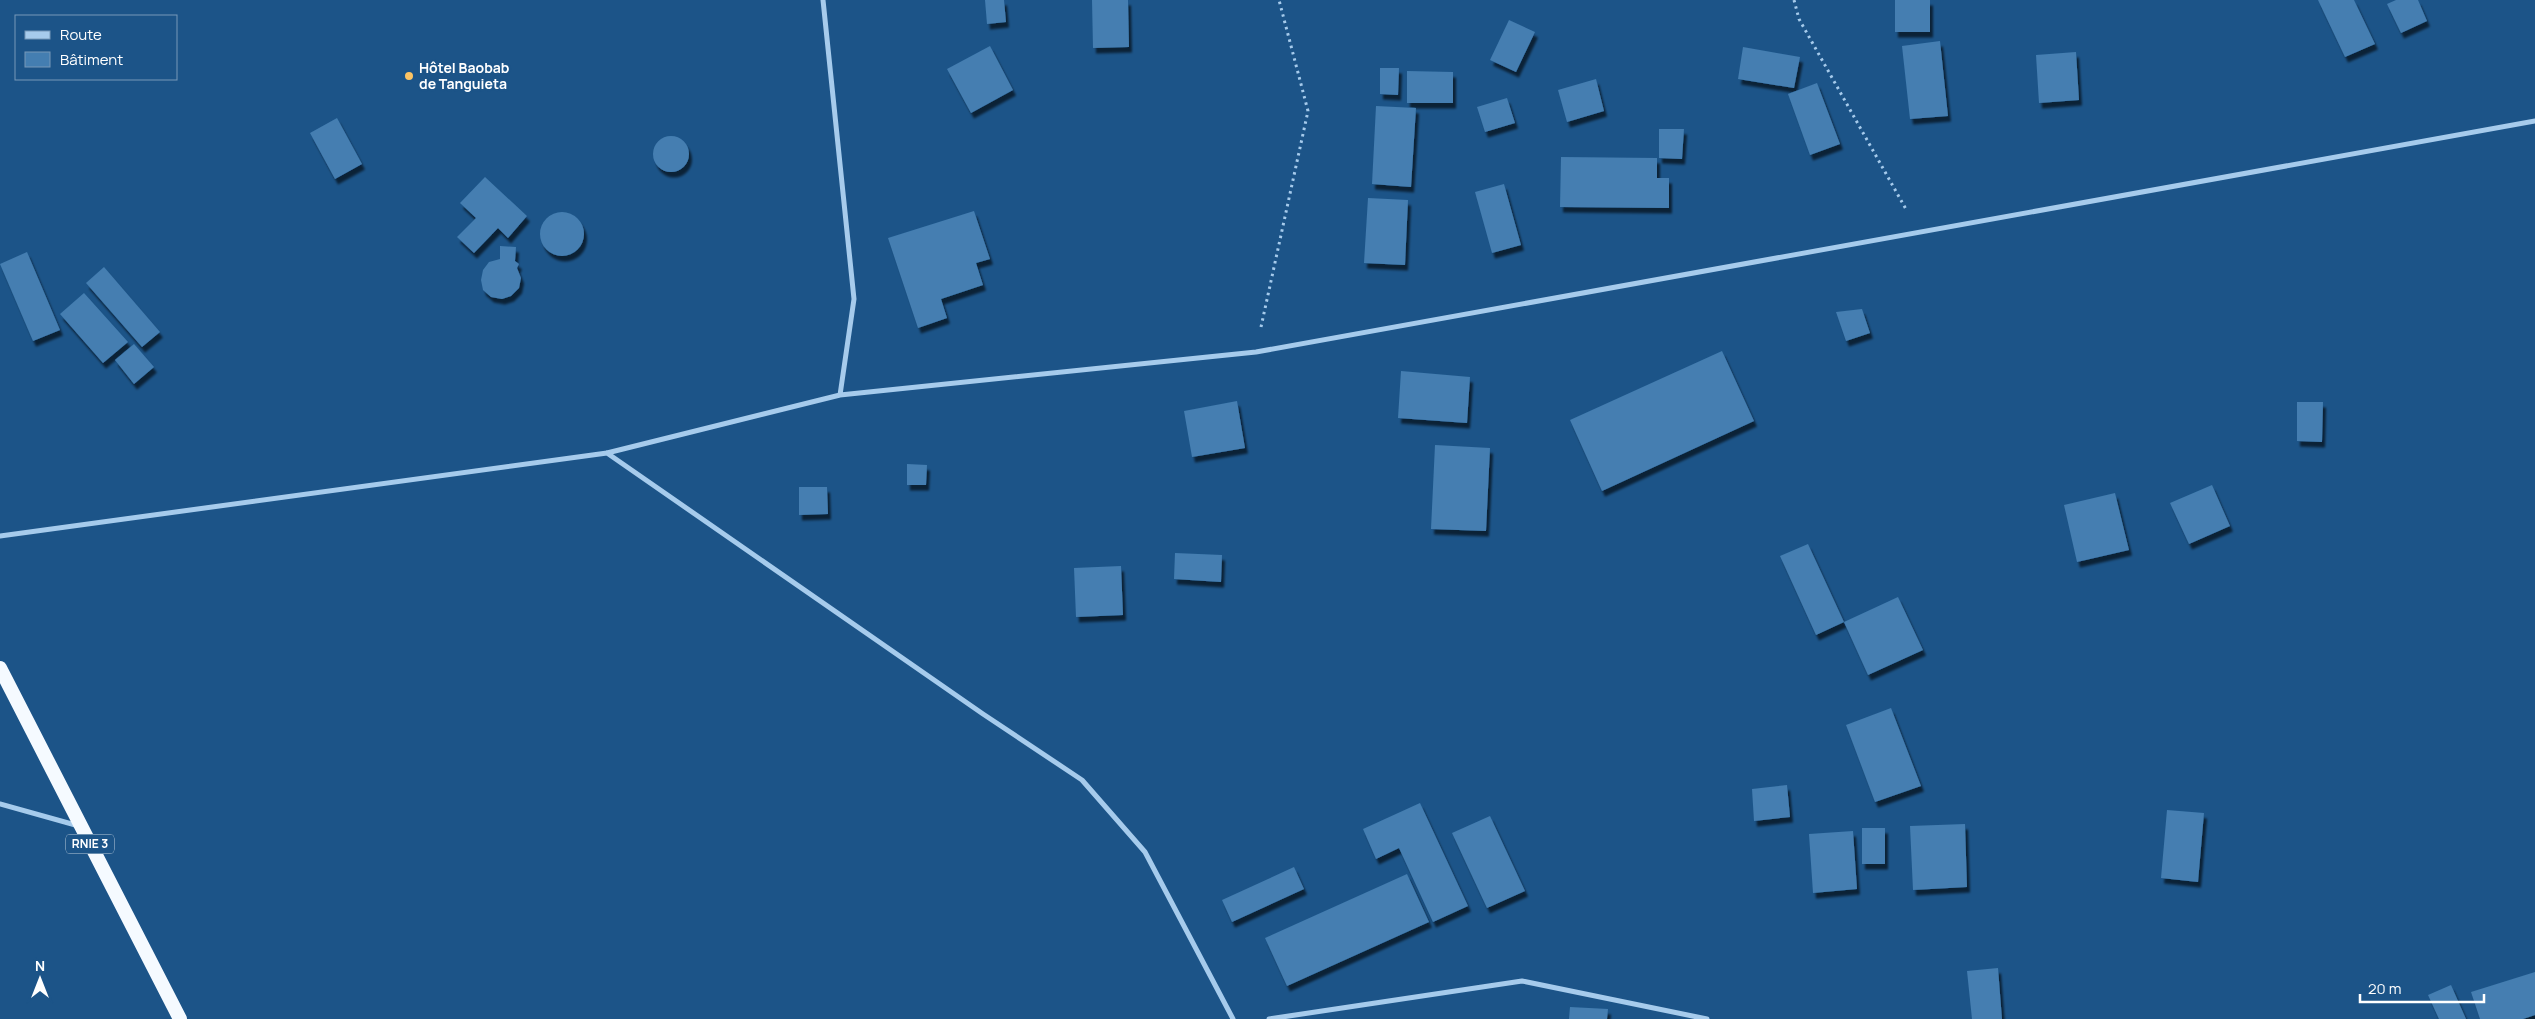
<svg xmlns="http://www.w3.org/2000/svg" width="2535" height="1019" viewBox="0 0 2535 1019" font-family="Manrope,sans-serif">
<defs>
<filter id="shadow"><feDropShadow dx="3" dy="5.5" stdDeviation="1" flood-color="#0009"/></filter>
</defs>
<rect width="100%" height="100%" fill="#1c5488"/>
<path fill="#447eb1" filter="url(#shadow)" d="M985,0h19l2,22 -19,2z
M1092,0h36l1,47 -36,1z
M1895,0h35v32h-35z
M2318,0h36l21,44 -30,13z
M2396,0h22l9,21 -26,12 -14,-29z
M1509,20l26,12 -19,40 -26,-12z
M1940,41l8,75 -38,3 -8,-73z
M990,46l23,44 -42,23 -24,-44z
M1743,47l57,10 -6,31 -56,-9z
M2076,52l3,48 -40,3 -3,-48z
M1380,68h19l-1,27 -18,-1z
M1407,71l46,1v31h-46z
M1596,79l8,32 -37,11 -9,-32z
M1817,83l23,61 -30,11 -22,-61z
M1507,98l8,25 -30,9 -8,-25z
M1376,106l40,2 -5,79 -39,-3z
M337,118l25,46 -27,15 -25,-46z
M1659,129h25l-2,30 -23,-1z
M653 154a18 18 0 1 1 36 0a18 18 0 1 1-36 0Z
M1561,157l96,1v20h12v30l-109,-1z
M485,177l42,39 -19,22 -10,-10 -24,25 -17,-16 19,-19 -16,-15z
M1504,184l17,61 -29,8 -17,-61z
M1368,198l40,2 -3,65 -41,-2z
M974,211l16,48 -14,4 7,22 -42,14 6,19 -29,10 -30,-90z
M540 234a22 22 0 1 1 44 0a22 22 0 1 1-44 0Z
M500,246l16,1 -1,14 4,3 -2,4 4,10 -2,10 -8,8 -9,3 -11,-2 -8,-7 -2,-10 2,-10 6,-8 11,-3z
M27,252l33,78 -27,11 -33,-77z
M104,267l56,65 -18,15 -56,-64z
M84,293l44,49 -25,21 -43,-49z
M1862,309l8,24 -24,8 -10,-29z
M134,344l20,23 -20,17 -19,-24z
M1722,351l32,70 -152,70 -32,-71z
M1401,371l69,6 -3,46 -69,-5z
M1237,401l8,47 -53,9 -8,-46z
M2297,402h26l-1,40 -25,-1z
M1435,445l55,3 -4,83 -55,-2z
M907,464l20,1 -1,20h-19z
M2212,485l18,41 -41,18 -19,-41z
M799,487h28l1,27 -29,1z
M2115,493l14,57 -52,12 -13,-57z
M1808,544l36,78 -28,13 -36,-79z
M1175,553l47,2 -1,27 -47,-3z
M1121,566l2,49 -47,2 -2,-49z
M1898,597l25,53 -55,25 -24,-53z
M1891,708l30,78 -46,16 -29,-77z
M1787,785l3,32 -36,4 -2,-32z
M1420,803l48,103 -35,16 -34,-74 -23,11 -13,-30z
M2167,810l37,3 -6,69 -37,-4z
M1490,816l35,75 -38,17 -35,-75z
M1965,824l2,63 -54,3 -3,-64z
M1862,828h23v36h-23z
M1853,831l4,58 -44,4 -4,-59z
M1294,867l10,22 -72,33 -10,-22z
M1407,874l22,48 -142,64 -22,-48z
M1998,968l4,51h-30l-5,-48z
M2535,972v43l-12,4h-43l-9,-27z
M2451,985l15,34h-27l-11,-24z
M1570,1007l38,2 -1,10h-38z"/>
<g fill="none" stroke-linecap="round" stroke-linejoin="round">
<path stroke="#a6cbec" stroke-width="3" stroke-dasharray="2.5 4" stroke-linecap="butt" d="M1794,0l5,19 108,192
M1261,327l47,-216 -29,-111"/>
<path stroke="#a6cbec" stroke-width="5" d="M823,0l31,299 -14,96
M607,453l376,261 99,66 63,72 88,167
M0,536l607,-83 233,-58 416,-43 1279,-231
M0,804l79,22
M1269,1019l253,-38 185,38"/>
<path stroke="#f5faff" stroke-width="14" d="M0,668l180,351"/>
</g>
<circle fill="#fcc464" stroke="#1c5488" stroke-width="2" cx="409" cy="76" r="5"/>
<g text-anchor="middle" stroke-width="4.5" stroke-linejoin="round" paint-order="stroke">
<rect fill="#1c5488" stroke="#bbccdb" stroke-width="1" x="66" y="834.5" width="48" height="19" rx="4"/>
<g font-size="12" font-weight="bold" fill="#fff">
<text x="90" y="848">RNIE 3</text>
</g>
<g font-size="14" font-weight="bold" fill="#fff" stroke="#1c5488" text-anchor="start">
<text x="419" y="73">Hôtel Baobab<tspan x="419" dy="16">de Tanguieta</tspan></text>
</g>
</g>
<rect x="15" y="15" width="162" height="65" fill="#1c5488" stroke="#7798b8"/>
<rect x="25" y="31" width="25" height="8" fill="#a6cbec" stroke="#7798b8"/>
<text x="60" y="40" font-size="15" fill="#ffffff">Route</text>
<rect x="25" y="52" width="25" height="15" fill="#447eb1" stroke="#7798b8"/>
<text x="60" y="65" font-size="15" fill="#ffffff">Bâtiment</text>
<g transform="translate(40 979)" stroke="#1c5488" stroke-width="4" paint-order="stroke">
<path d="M0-4L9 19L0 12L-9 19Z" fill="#ffffff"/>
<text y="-8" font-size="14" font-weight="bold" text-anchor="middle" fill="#ffffff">N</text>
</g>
<path d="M2360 994v8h124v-8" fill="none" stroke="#ffffff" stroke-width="2.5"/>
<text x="2368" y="994" font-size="15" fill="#ffffff" stroke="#1c5488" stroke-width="4" paint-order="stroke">20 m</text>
</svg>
